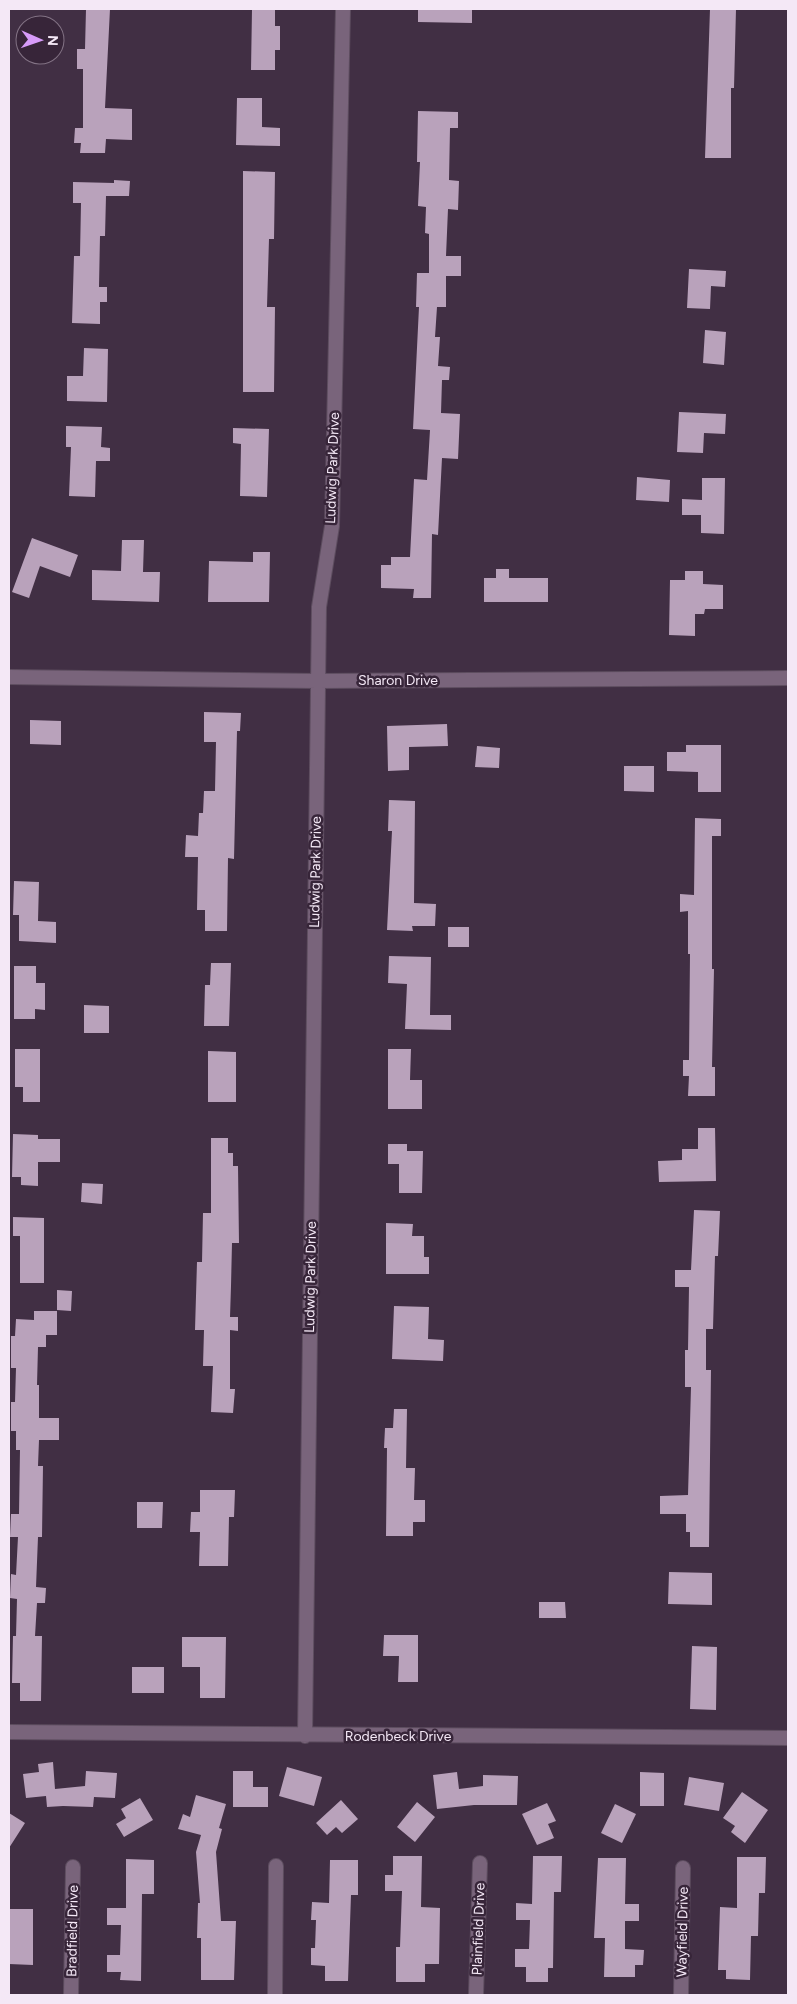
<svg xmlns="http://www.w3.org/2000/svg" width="797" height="2004" viewBox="0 0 797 2004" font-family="Figtree,sans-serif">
<rect width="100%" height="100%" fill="#412f44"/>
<path fill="#b9a2bb" d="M86,9h24l-5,99 27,1v31l-26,-1 -1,14h-25l1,-10h-7l1,-15h8v-59h-6v-20h8z
M252,9h23v17h5v24h-5v20h-24z
M418,9h54v14l-54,-1z
M710,9h26l-2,79h-3v70h-26z
M237,98h25v29l18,1v18l-44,-1z
M418,111l40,1v16h-8l-1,52 10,1 -1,29 -10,-1 -2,47h15v20h-15v31h-9l-2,30h5l-2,29 12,1 -1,13h-7l-1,33 19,1 -2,45 -16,-1 -4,77 -6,-1 -1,64h-18l1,-9 -33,-1v-23h10v-8h19l4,-78 13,1 3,-50 -17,-1 6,-122h-3l1,-34h12v-39l-4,-1 1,-26 -8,-1 2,-44h-3z
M243,171l32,1 -1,67h-5l-2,68h8l-1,85h-31z
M114,180l16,1 -1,15h-23l-1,40h-5l-1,51h8v15h-7v22l-28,-1 2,-67h6l1,-53h-8v-21l41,1z
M689,269l37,2 -1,16 -14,-1 -1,23 -23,-1z
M705,330l21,2 -2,33 -21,-2z
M84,348l24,1 -1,53 -40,-1v-25h16z
M679,412l47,2 -1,20 -21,-1 -1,20 -26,-1z
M66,426l36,1 -1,20 9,1v13h-14l-1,36 -26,-1 2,-49h-5z
M233,428l36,1 -2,68 -27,-1 1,-52 -8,-1z
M637,477l33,3 -1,22 -33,-2z
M702,478h23l-1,56 -23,-1v-18h-19v-16l20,1z
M32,538l46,17 -8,22 -30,-11 -11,32 -17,-6z
M122,540h22l-1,32h17l-1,30 -67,-2v-30l29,1z
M253,552h17l-1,50h-61l1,-41 44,1z
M496,569h13v9h39v24h-64v-24h12z
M685,571h18v13l20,1v24h-18l-1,5h-9v22l-26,-1 1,-55h15z
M204,712l37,1 -1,18h-3l-3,128 -6,-1 -1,73h-22v-21h-8l1,-53h-13l1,-22 12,1 1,-23h4l1,-22h11l1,-49h-12z
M30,720l31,1v24l-31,-1z
M447,724l1,22 -39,1v23l-21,1 -1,-45z
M686,745h35v47h-23v-20l-31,-1v-19h19z
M477,746l23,2 -1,20 -24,-1z
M624,766h30v26l-30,-1z
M389,800l26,1 -1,102 22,1 -1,22h-23l1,5 -26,-1 5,-99h-4z
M695,818l26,1v17h-9v133h2l-2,98h3v29h-27l1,-20h-6v-16h6l1,-106h-2v-43l-8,1v-18l14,1z
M14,881l25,1 -1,39 18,1v21l-37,-2v-26h-6z
M448,927h21v20h-21z
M389,956l42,1 -1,58h21v15l-46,-1 2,-45 -19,-1z
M211,963h20l-2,63h-25l1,-41h5z
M14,966h22v17h9v27l-10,-1v10h-21z
M84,1005l25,1v27h-25z
M15,1049h25v53h-17v-15h-8z
M388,1049h23l-1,31h12v29h-34z
M208,1051l28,1v50h-28z
M698,1128h17l1,53 -57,1 -1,-21 24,-1v-11h16z
M13,1134l25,1v4h22v23h-22v24l-17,-1v-8h-9z
M211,1138h17v15h5v13h5l1,77h-7l-1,43 -1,31h8v14l-8,-1v59h5l-2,24 -22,-1 2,-46h-10l1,-36h-9l2,-68h5l1,-49h8z
M388,1144h19v7h16l-1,42h-23v-29h-11z
M82,1183l21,1 -1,20 -21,-2z
M694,1210l26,1 -2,45h-3l-2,73h-7v41h5l-2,177h-19v-15h-4v-18h-26v-18l28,-1 3,-108h-6v-37h3l1,-63h-14v-17h16z
M13,1217l31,1v65h-24v-47h-7z
M386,1223l27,1 -1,12h12v21h5v17h-43z
M57,1290l15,1 -1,20 -14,-1z
M394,1306l35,1 -1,32 16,1 -1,21 -51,-2z
M34,1311h23v24h-11v12h-8l-1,38h2v33h20v22h-20l-1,26h5l-1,71h-4l-2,50 10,1 -1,15h-8l-2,33h7l-1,65h-21v-18h-8l1,-47h3l1,-37 -7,-1 1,-24 5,1 2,-38h-8l1,-23h8l1,-64h-4v-19h-5v-29h4l1,-34h-5v-32h4l1,-17 18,1z
M394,1409h13l-1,59h9l-1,32h11v22h-12v14h-27l1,-88h-3l1,-20h8z
M200,1490h35l-1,27h-5l-1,49h-29l1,-34h-10l1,-20h9z
M137,1502h26l-1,26h-25z
M669,1572l43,1v32l-44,-1z
M539,1602h26l1,16h-27z
M384,1635h34v47h-20l1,-26h-16z
M182,1637h44l-1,61h-25v-31h-18z
M692,1646l25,1 -1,63 -26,-1z
M132,1667h32v26h-32z
M53,1762l2,27 30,-3 1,-15 31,2 -2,25 -21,-1 -1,10 -30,-1 -16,1 -1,-11 -20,2 -3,-24 16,-2 -1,-8z
M287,1767l35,10 -8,29 -35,-10z
M233,1771h20v16h15v20h-35z
M457,1772l2,17 24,-3v-11l35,1 -1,29h-43l-37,4 -4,-34z
M640,1772l24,1v33h-24z
M689,1777l35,6 -5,28 -35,-6z
M742,1792l26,18 -23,33 -14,-11 4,-6 -12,-8z
M196,1795l30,9 -7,24 3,1 -6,23 5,69h15l-2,59h-33v-42h-4l1,-35h2l-4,-51 5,-17 -23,-6 5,-15 7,3z
M140,1798l13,22 -29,17 -8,-13 10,-6 -5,-9z
M341,1800l17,19 -16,14 -6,-6 -9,8 -11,-12z
M417,1802l18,15 -20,25 -18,-15z
M547,1803l9,18 -8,3 6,14 -17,7 -15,-31z
M615,1804l21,10 -14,29 -21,-10z
M9,1813l16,10 -16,25z
M393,1856h29l-1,51 19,1 -1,56h-14v18h-29v-35h4l2,-56h-17v-16h8z
M533,1856h29l-1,36h-7l-1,76h-5v14h-22v-15h-11v-18h14l1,-29h-14v-17l16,1z
M737,1857h29l-1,36h-6l-1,43h-7l-1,44 -24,-1v-9h-8l2,-63 17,1z
M598,1858h28l-1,46h14v17h-14v28l19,1 -1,15h-8v12h-31l1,-39h-11z
M126,1859l28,1v34h-12l-1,87 -21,-1 1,-8h-14v-17h13l1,-30h-14v-17h19z
M330,1860h28v35h-7l-3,86h-23v-15l-14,-1v-17h4l1,-28h-5l1,-18 17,1z
M9,1909h24v56l-24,-1z"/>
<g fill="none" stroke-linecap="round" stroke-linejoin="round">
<g stroke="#5d4d5f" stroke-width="16">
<path id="street" d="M9,677l308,4 471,-3
M9,1732l779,6
M305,1736l14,-1129 13,-81 11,-517
M71,1995l2,-128
M275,1995l1,-129
M476,1995l4,-132
M681,1995l2,-127"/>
</g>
<use href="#street" stroke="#79647b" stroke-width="14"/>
</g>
<g text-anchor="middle" stroke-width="5" stroke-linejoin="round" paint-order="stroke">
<g font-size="14" fill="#f4e8f6" stroke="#372539">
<text transform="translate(332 468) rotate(-88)" y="5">Ludwig Park Drive</text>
<text x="398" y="685">Sharon Drive</text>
<text transform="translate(315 872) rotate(-89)" y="5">Ludwig Park Drive</text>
<text transform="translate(310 1277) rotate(-89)" y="5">Ludwig Park Drive</text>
<text x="398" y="1741">Rodenbeck Drive</text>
<text transform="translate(478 1929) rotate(-88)" y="5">Plainfield Drive</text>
<text transform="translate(72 1931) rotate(-89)" y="5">Bradfield Drive</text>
<text transform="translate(682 1932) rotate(-89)" y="5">Wayfield Drive</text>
</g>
</g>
<rect width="797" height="2004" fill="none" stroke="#f4e8f6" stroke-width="20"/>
<g transform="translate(40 40) rotate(92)"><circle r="24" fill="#372539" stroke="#837385"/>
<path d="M0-4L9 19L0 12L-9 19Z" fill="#d79bf9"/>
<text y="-8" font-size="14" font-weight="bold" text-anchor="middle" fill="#f4e8f6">N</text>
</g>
</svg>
